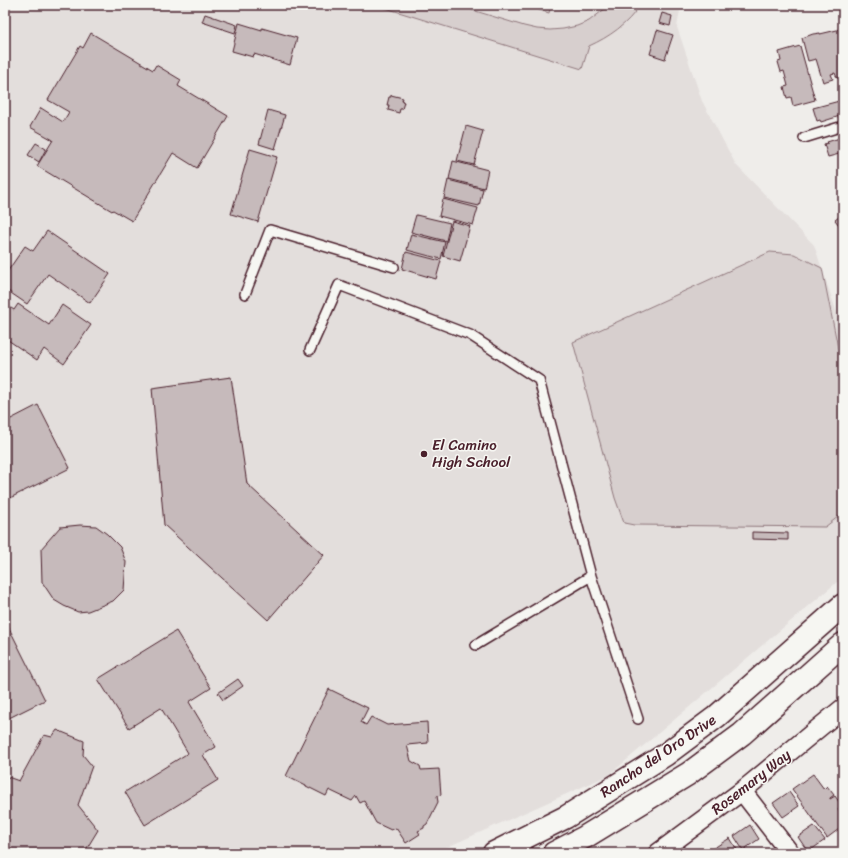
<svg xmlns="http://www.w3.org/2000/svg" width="848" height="858" viewBox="0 0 848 858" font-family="Sriracha,sans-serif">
<rect width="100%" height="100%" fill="#efedea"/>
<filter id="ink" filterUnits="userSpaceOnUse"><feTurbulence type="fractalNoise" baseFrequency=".025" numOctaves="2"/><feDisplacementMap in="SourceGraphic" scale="8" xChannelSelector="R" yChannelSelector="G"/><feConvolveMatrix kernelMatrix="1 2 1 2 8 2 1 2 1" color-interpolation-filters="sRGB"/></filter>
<g filter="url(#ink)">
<path fill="#e3dedc" d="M5,5h676l-4,22 25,74 34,64 78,80 29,86v246l-234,198 -164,73 -14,5h-426z"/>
<path fill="#d7cfce" stroke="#90777c" d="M376,5h80l68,21 13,3 13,1 13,-1 14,-3 12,-5 21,-16h30c-12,19 -31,32 -51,41l-7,23z
M523,5h28l-2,8z
M770,252l24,2 28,14 21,105v140l-18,14 -191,-2 -10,-2 -9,-25 -42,-156z"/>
<path fill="#c6babb" stroke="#4a1f2b" d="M662,13l10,3 -2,10 -11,-3z
M205,14l32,11 -2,8 -33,-11z
M239,23l23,7v-2l35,10 -7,27 -36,-11 -1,3 -21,-6z
M843,26v51l-6,1 -2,-5 -4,1 2,5 -10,3 -7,-23 -8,2 -6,-23 11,-4 7,-1v1l17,-4z
M657,30l16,5 -8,24 -15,-5z
M91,33l62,37 3,-5 25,15 -3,6 50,30 -31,52 -24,-15 -41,68 -19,-11 -1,1 -75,-45 16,-26 -23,-13 11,-19 22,14 6,-10 -21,-12 32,-54 3,2z
M800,46l15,54 -22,6 -2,-9 -4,1 -3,-11 4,-1 -4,-15 -3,1 -3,-10 3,-1 -2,-9z
M391,95l12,3 -1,3 2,1 -2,7h-2l-1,4 -11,-3 1,-5h-2l2,-8h2z
M843,100v15l-22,7 -1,-2 -3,1 -4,-13z
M268,110l17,5 -10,34 -16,-5z
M466,126l17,5 -9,34 -17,-4z
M843,137v16l-15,4 -4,-13 4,-1 -1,-1z
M36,143l10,6 -7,13 -11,-7z
M250,149l27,8 -19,65 -27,-8z
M453,161l35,9 -4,18 -35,-9z
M448,180l35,9 -4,17 -35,-8z
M443,199l35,9 -5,17 -34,-9z
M843,214v16l-8,-10z
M416,215l34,8 -4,18 -35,-9z
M452,221l18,5 -10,35 -17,-5z
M47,231l63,43 -20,29 -42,-29 -21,30 -22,-15v-14l20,-29 8,5z
M411,234l34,8 -4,17 -34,-9z
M406,252l35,9 -5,18 -34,-10z
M5,304l9,6 4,-6 31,21 13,-20 29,20 -27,39 -20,-15 -7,11 -32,-22z
M231,377l16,107 77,71 -56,65 -104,-95 -12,-137z
M38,405l32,63 -62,31 -3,-6v-71z
M80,525l16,1 11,8 13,13 6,15 -2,28 -11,11 -25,10 -10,1 -14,-6 -10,-6 -12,-18 -1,-33 19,-22z
M752,532l36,1v7l-36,-1z
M5,620l40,80 -40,20z
M176,631l35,57 -22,14 27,45 -13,8 15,25 -73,45 -20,-33 63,-39 -27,-45 -32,20 -31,-49z
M238,679l5,7 -20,14 -5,-7z
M329,689l39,19 -7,14 5,3 5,-8 16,8 40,-3 1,21 -21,2 4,16 9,5 1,4 18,-1 2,26 -4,1 1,6 -11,22 -3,2v2l-6,3 2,3 -14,9 -10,-15 -5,2 -15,-7 -12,-22 -4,2 -4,-7 -4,5 -23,-11 -3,6 -40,-20z
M57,730l27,11 -1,14 9,11 -14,39 20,25 -14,23h-76l-3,-2v-75l14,5 25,-46 8,2z
M813,774l11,15 3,-3 7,9 -4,3v1l5,-3 7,10 -4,3 5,7v10l-16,12 -35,-49z
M789,792l10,14 -16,11 -10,-14z
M750,825l9,14 -16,11 -9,-14z
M814,826l11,14 -17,12 -10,-15z
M730,838l9,15h-29l-1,-2z"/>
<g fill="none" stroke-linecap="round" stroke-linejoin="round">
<g stroke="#4a1f2b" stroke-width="12">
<path id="lane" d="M804,138l39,-12
M245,294l25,-64 124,37
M310,350l29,-65 131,50 69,45 52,196
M476,645l115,-69 47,143"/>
</g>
<g stroke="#4a1f2b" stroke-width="21">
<path id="street" d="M742,791l48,62
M658,853l84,-62 101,-83"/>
</g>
<g stroke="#4a1f2b" stroke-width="25">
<path id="secondary" d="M494,853l72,-36 99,-62 51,-38 127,-112
M554,853l31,-16 103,-63 54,-40 101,-90"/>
</g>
<use href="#lane" stroke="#f6f6f2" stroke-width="9"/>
<use href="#street" stroke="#f6f6f2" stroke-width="18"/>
<use href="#secondary" stroke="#f6f6f2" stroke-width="22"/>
</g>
</g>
<circle fill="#4a1f2b" stroke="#f6f6f2" stroke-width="1.5" cx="424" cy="454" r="4"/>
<g text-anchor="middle" stroke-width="3" stroke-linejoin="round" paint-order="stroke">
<g font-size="15" fill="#4a1f2b" stroke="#f6f6f2" text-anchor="start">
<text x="432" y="450">El Camino<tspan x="432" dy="17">High School</tspan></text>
</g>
<g font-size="15" fill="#4a1f2b" stroke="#f6f6f2">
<text transform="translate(658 756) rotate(-34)" y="5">Rancho del Oro Drive</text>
<text transform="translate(751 782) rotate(-38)" y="5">Rosemary Way</text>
</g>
</g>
<rect width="848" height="858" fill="none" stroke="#f6f6f2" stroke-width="20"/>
<rect x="10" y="10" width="828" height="838" fill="none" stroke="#4a1f2b" stroke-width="1.5" filter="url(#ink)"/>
</svg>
